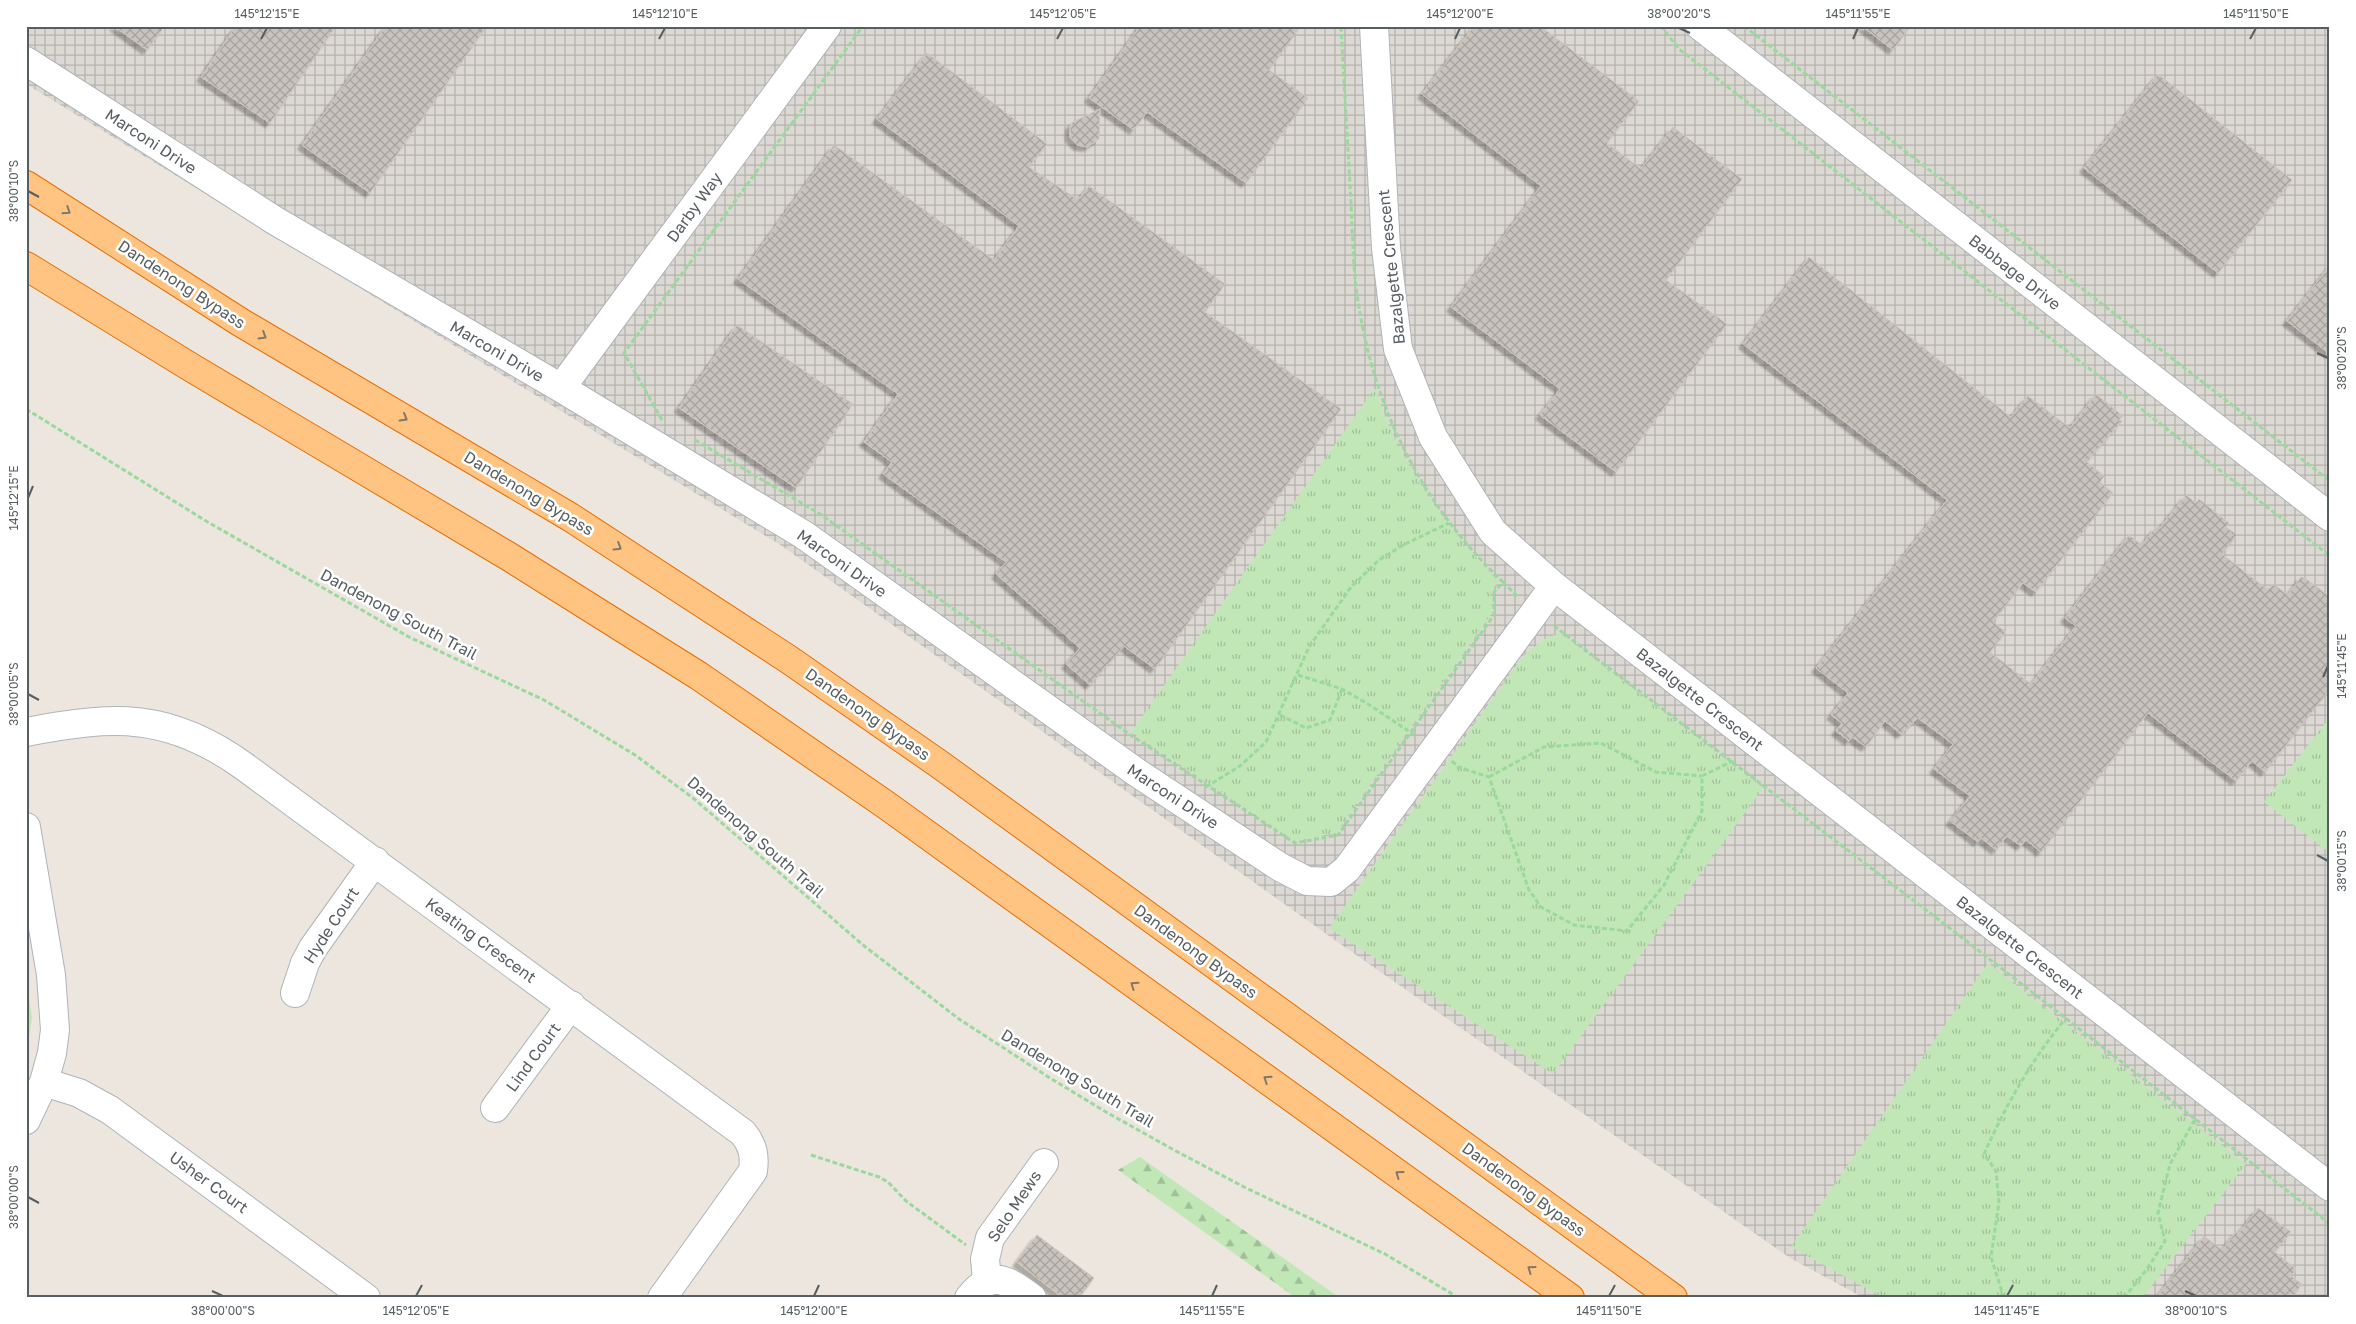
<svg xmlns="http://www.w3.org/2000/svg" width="2356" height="1324" viewBox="0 0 2356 1324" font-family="'Golos Text',sans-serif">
<defs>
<pattern id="industrial-grid" width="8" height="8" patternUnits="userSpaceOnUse" patternTransform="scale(1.25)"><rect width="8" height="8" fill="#dcd8d3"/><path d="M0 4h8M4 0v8" fill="none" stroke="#b5b2af"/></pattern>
<pattern id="forest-firs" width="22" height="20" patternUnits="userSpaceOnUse" patternTransform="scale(1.25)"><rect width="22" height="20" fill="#c2e7b7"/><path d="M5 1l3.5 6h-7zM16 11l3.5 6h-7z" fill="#a0be98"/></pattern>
<pattern id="park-tufts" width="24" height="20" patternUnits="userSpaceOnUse" patternTransform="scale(1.25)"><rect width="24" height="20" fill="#c2e7b7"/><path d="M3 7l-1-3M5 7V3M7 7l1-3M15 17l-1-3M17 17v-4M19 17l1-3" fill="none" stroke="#a0be98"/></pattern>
<pattern id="building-cross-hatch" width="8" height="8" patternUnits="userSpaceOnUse" patternTransform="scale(1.25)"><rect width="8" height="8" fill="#c9c3bd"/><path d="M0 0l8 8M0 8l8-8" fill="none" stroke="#a6a29d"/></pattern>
<filter id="shadow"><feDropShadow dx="-4.5" dy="4.5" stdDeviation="1" flood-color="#0004"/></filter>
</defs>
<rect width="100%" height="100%" fill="#ece6de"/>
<path fill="url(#industrial-grid)" d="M26,26h2304v1272h-466l-74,-40 -451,-315 -557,-397 -756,-462z"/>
<path fill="url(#forest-firs)" d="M1140,1157l200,141h-44l-178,-128z"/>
<path fill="url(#park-tufts)" d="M1375,388c24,75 69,137 124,194l-8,8 1,23 -156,220 -41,8 -164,-109z
M1560,633l203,155 -210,286 -224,-146 194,-272 21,-17z
M2330,717v136l-66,-51z
M1988,963l258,201 -104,134h-258l-93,-51z
M26,975l6,43 -6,40z"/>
<path fill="url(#building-cross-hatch)" stroke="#d1c6bc" filter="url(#shadow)" d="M114,26h51l-18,24z
M236,26h100l-66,97 -69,-46z
M386,26h101l-117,167 -68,-48z
M1140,26h161l-32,44 39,28 -62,85 -99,-71 -13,18 -45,-32z
M1474,26h66l99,75 -32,42 34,26 32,-42 69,52 -76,101 61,44 -111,148 -76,-57 20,-26 -109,-82 90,-121 -119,-92z
M1862,26h49l-18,24z
M927,53l120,91 -18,23 49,33 11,-14 136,98 -20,28 136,97 -186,260 -31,-23 -34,39 -24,-21 14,-16 -84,-74 10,-12 -123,-88 9,-12 -28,-20 34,-48 -160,-115 96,-134 160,115 25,-34 -142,-107z
M2158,74l134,106 -74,93 -134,-105z
M1100,109l-1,30 -12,8 -10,-2 -7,-8v-11l3,-4z
M1809,257l202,160 17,-21 42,32 26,-34 27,22 -4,4 3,1 -35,41 17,14 -4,6 13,11 -77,99 -13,-9 -30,39 13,10 -16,20 41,32 45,-58 -11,-8 64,-83 13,10 14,-18 3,2 27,-34 10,8 3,-4 30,24 -3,4 11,8 -15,19 46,36 5,-6 15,11 13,-18 4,1 25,19v92l-65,83 -13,-11 -16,20 -88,-68 -107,139 -15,-12 -5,6 -14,-10 -11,14 -15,-12 -3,4 -28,-21 20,-25 -36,-27 19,-25 -35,-26 -17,16 -16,-13 -19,26 -14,-10 -3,4 -13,-10 6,-8 -11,-8 17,-22 -32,-25 131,-168 -204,-156z
M2330,265v89l-43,-33z
M737,325l116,79 -57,84 -117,-80z
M2258,1208l33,24 -16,20 21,17 -5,7 11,8 -10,14h-136l48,-62 18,14 14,-18 2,2z
M1037,1235l57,43 -15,20h-16l-46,-36z"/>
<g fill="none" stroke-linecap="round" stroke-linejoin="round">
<g stroke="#afb4b8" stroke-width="30">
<path id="minor" d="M1374,26l12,222 12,101 35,88 60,95 61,54 776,601
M1700,26l630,491
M26,61l248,159 287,168 243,147 332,237 144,95 27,14 24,1 16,-13 207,-283
M561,388l266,-362
M26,732c88,-17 143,-20 219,35l498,366c10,12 12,23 10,38l-91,127
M26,827l25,148 4,55 -3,23 -8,29 -18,38
M295,993l10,-30 8,-15 62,-87
M44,1082l35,11 31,17 256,188
M495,1108l76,-103
M987,1280l-2,-21 5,-21 54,-75
M969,1298c23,-29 37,-19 63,0"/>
</g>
<g stroke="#ea6d00" stroke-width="30">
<path id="highway" d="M26,185l214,137 330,195 218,142 151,105 734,534
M26,266l166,102 316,188 191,120 187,129 684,493"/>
</g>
<path stroke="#99da9c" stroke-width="3" stroke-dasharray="5 2.5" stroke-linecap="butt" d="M1661,26l18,23 651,507
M1744,26l586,455
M26,409l180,112 203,116 135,63 91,55 58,43 170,147 96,74 91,59 56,34 68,38 72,38 139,66 74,44
M662,420l-38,-67 239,-327
M695,440l125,74 312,222 163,107 43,-8 156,-220v-23l9,-10c-77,-73 -125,-164 -143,-269 -7,-35 -7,-73 -9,-109 -3,-59 -7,-119 -10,-178
M1503,582l15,15
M1554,626l393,300 383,298
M1298,675l44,14 26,15 48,32
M1280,715l26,13 24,-8 12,-31
M1452,761l6,6 31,10 40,113 12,17 33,18 53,6 37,-46 38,-74v-35l31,-15
M1489,777l55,-30 57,-4 55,29 46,4
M1206,787l34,-21 26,-24 43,-95 42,-60 28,-27 24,-15 46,-22
M811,1155l68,22 9,5 18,19 60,44
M2004,1298l-13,-41 8,-55 -3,-31 -12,-17c22,-49 48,-95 82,-136
M2124,1298l23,-29 18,-28 -7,-28 12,-49 25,-45"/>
<use href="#minor" stroke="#fff" stroke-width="28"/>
<use href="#highway" stroke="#ffc482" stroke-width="28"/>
</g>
<defs><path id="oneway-chevron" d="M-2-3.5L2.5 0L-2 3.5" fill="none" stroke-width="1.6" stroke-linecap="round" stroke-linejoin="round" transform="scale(1.25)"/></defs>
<g stroke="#817869">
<use href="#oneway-chevron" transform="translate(67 211) rotate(33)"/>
<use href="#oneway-chevron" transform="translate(263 336) rotate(31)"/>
<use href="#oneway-chevron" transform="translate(404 418) rotate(30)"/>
<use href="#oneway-chevron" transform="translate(618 547) rotate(32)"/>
<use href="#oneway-chevron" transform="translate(1134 985) rotate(-145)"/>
<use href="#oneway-chevron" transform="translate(1267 1079) rotate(-145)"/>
<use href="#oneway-chevron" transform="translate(1399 1174) rotate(-144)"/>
<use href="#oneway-chevron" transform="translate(1531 1269) rotate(-144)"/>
</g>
<path fill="none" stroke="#575e61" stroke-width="2" d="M1679,28l11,5M261,39l6,-11M659,39l6,-11M1057,39l6,-11M1455,39l5,-11M1853,39l5,-11M2250,39l6,-11M28,191l11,6M2317,353l11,5M28,498l5,-12M2323,677l5,-11M28,694l11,6M2317,855l11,6M28,1197l11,6M212,1291l11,5M2185,1291l11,5M416,1296l6,-11M814,1296l5,-11M1212,1296l5,-11M1609,1296l6,-11M2007,1296l6,-11"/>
<g text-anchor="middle" stroke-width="5" stroke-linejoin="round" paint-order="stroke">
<g font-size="16" fill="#575e61" stroke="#fff">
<text transform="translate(151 141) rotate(33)" y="6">Marconi Drive</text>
<text transform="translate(694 207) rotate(-54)" y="6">Darby Way</text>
<text transform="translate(1391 267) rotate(-96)" y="6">Bazalgette Crescent</text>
<text transform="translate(2015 272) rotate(38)" y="6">Babbage Drive</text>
<text transform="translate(182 284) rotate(33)" y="6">Dandenong Bypass</text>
<text transform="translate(497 351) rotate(30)" y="6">Marconi Drive</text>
<text transform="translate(529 493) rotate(31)" y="6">Dandenong Bypass</text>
<text transform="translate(842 563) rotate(35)" y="6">Marconi Drive</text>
<text transform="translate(399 614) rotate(28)" y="6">Dandenong South Trail</text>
<text transform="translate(1700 699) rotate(38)" y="6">Bazalgette Crescent</text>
<text transform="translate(868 714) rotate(35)" y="6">Dandenong Bypass</text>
<text transform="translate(1173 796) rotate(33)" y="6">Marconi Drive</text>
<text transform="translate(756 837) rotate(41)" y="6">Dandenong South Trail</text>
<text transform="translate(331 925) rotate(-57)" y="6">Hyde Court</text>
<text transform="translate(481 940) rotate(36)" y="6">Keating Crescent</text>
<text transform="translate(2020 947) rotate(38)" y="6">Bazalgette Crescent</text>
<text transform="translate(1196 951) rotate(36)" y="6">Dandenong Bypass</text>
<text transform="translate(533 1057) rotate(-54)" y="6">Lind Court</text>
<text transform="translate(1078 1078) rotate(31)" y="6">Dandenong South Trail</text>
<text transform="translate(209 1182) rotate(36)" y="6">Usher Court</text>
<text transform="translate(1524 1189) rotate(36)" y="6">Dandenong Bypass</text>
<text transform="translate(1014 1206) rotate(-56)" y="6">Selo Mews</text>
</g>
</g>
<rect width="2356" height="1324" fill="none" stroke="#ffffff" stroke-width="55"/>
<rect x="28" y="28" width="2300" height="1268" fill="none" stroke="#575e61" stroke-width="2"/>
<g font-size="12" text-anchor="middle" fill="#575e61">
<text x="267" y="18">145°12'15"E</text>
<text x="665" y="18">145°12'10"E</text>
<text x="1063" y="18">145°12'05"E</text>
<text x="1460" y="18">145°12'00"E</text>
<text x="1679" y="18">38°00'20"S</text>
<text x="1858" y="18">145°11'55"E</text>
<text x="2256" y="18">145°11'50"E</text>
<text transform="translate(14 191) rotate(-90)" y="4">38°00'10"S</text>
<text transform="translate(2342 358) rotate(-90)" y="4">38°00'20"S</text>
<text transform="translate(14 498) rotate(-90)" y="4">145°12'15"E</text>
<text transform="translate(2342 666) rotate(-90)" y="4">145°11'45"E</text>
<text transform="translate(14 694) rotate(-90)" y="4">38°00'05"S</text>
<text transform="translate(2342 861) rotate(-90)" y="4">38°00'15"S</text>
<text transform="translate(14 1197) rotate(-90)" y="4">38°00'00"S</text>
<text x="223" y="1315">38°00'00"S</text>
<text x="416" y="1315">145°12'05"E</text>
<text x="814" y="1315">145°12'00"E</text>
<text x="1212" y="1315">145°11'55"E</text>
<text x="1609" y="1315">145°11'50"E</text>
<text x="2007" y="1315">145°11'45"E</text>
<text x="2196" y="1315">38°00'10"S</text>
</g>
</svg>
